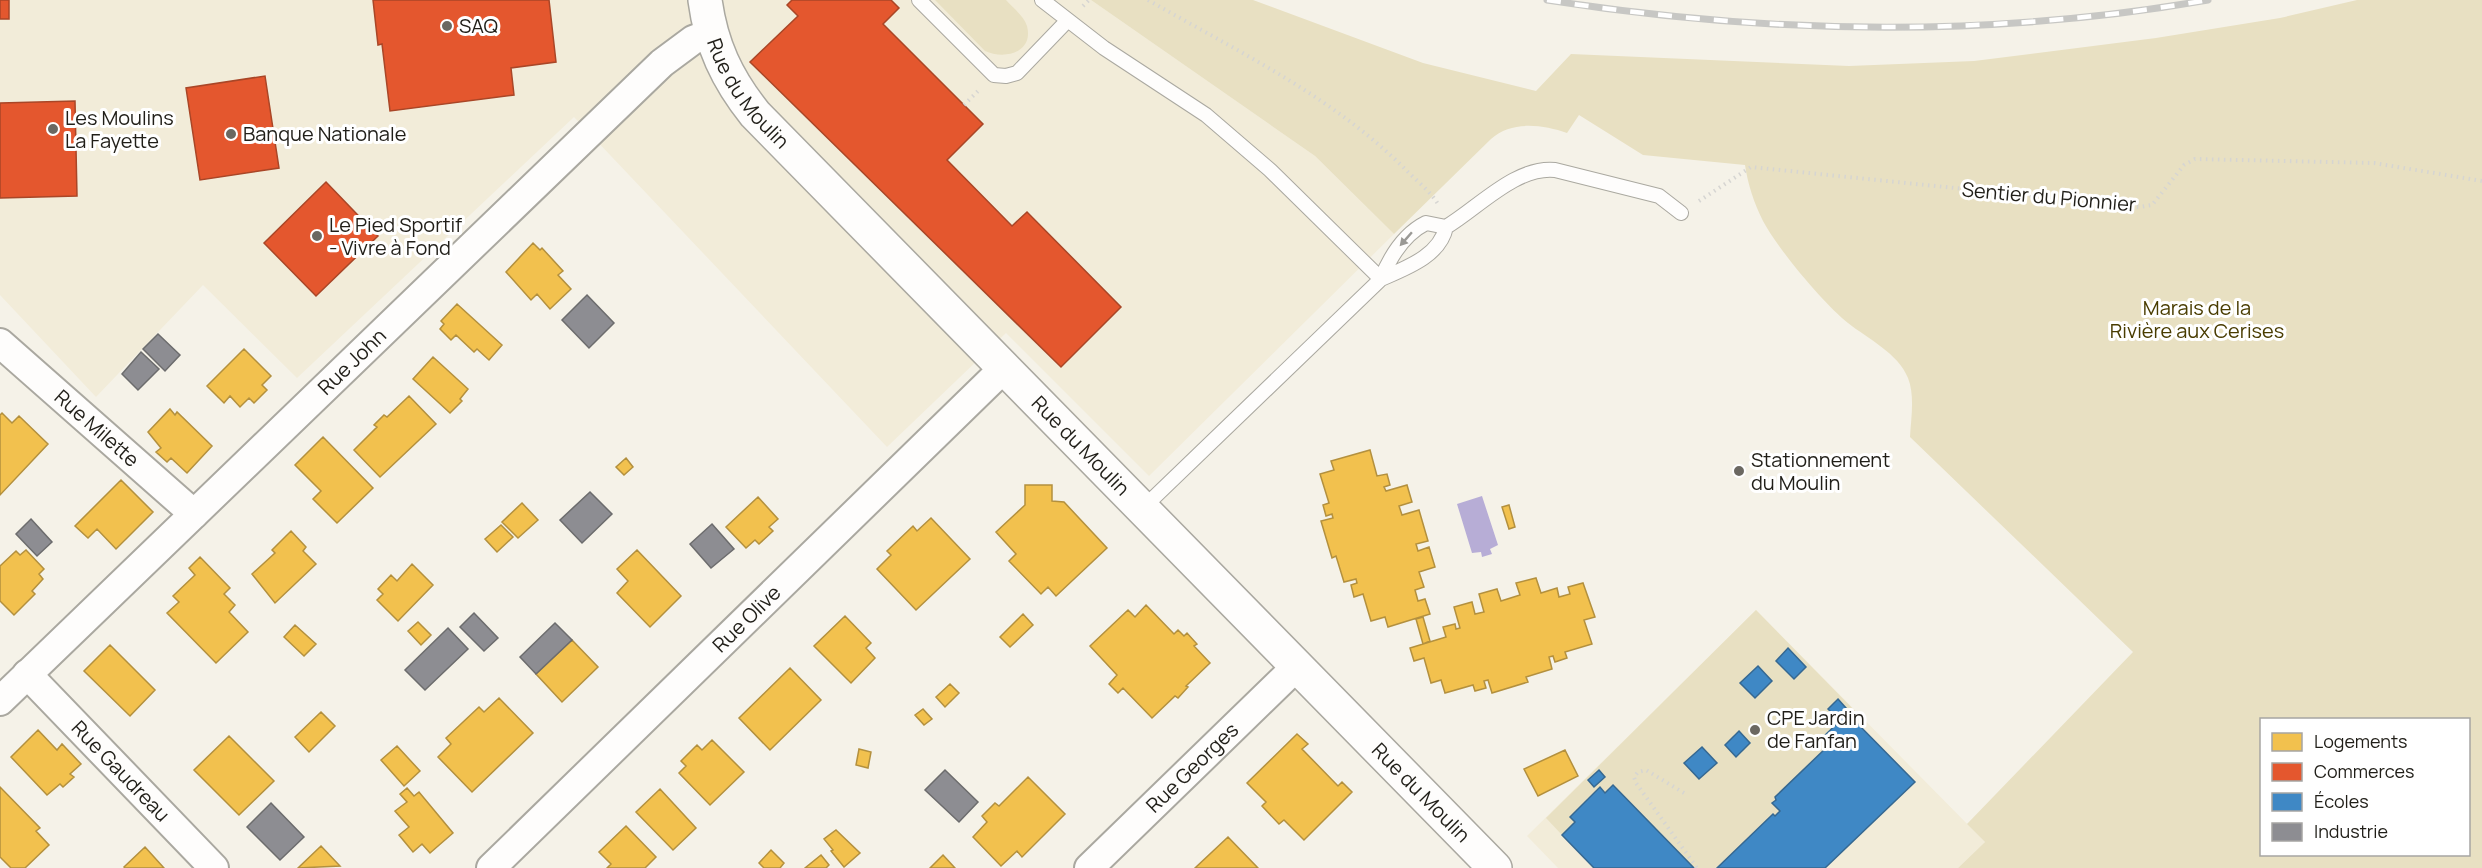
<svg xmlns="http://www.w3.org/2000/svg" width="2482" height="868" viewBox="0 0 2482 868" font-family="Manrope,sans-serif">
<rect width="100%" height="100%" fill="#f5f2e8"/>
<path fill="#f2ecd9" d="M0,0h1091l224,156 79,78 -245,242 -143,-143 -119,114 -313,-330 -277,261 -94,-93 -107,112 -96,-102z
M1756,610l229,232 -27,26h-400l-31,-32z"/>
<path fill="#e8e0c2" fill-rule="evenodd" d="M935,0h71c7,8 18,16 21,26 7,27 -23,34 -42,25z
M1091,0h162l170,63 113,28 35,-37 278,12 125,-5 182,-23 124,-20 77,-18h125v868h-524l27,-26 -18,-18 166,-172 -223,-215c1,-19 5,-41 -2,-59 -10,-25 -40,-39 -60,-55 -25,-20 -70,-74 -85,-102 -9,-18 -15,-36 -18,-56l-102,-10 -64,-40 -12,18c-24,-8 -55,-13 -76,6l-97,95 -79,-78zM2262,720h206v134h-206z
M1756,610l103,105 -6,6 -7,-6 -24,24 6,7 -53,51 1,3 -3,4 7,7 -5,5 -2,-2 -56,54h-23l-94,-80 -30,29 5,5 -13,13 -16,-17z"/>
<path fill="#b7add6" d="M1482,496l16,49 -8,4 2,5 -10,3 -1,-5 -9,1 -15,-49z"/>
<path fill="#f2c14e" stroke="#b3903e" stroke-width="1.5" d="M533,243l7,7 2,-2 21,23 -5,4 13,14 -21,20 -13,-15 -6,6 -25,-28z
M457,304l45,41 -13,15 -12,-11 -3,3 -18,-17 -5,5 -11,-11 4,-5 -3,-3z
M244,349l27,27 -9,9 5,5 -13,13 -5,-5 -9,9 -10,-11 -6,7 -17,-17z
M433,357l35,32 -8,10 2,2 -12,12 -37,-34z
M409,396l27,28 -56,53 -26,-27 23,-23 -3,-2 10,-10 3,2z
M170,409l5,6 2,-3 35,34 -25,27 -16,-15 -4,4 -11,-10 5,-4 -13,-16z
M2,413l10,10 7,-7 29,28 -48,51v-80z
M323,437l50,51 -36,35 -24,-24 8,-8 -26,-26z
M1370,450l7,26 10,-2 3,11 -6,2 2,4 21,-6 5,17 -13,4 3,9 17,-5 9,31 -12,3 2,7 11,-4 6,20 -16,5 5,15 -9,3 3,11 7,-2 5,15 -42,13 -3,-10 -14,4 -8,-27 -9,3 -3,-12 6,-2 -1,-4 -12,3 -8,-26 -4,2 -11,-37 12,-3 -1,-4 -6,2 -3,-11 6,-2 -9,-29 14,-4 -3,-9z
M626,458l7,9 -9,8 -8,-8z
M121,480l32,32 -37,37 -19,-20 -9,9 -13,-12z
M1025,485h27v16l12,1 43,46 -51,48 -8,-9 -7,7 -32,-33 7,-7 -20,-22 29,-27z
M758,497l20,22 -9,8 4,4 -14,13 -4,-4 -9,8 -20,-21z
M522,503l16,17 -20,18 -16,-16z
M1509,505l6,22 -6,2 -7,-22z
M931,518l39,41 -54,51 -39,-41 14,-14 -4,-4 26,-25 4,5z
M501,525l12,12 -16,15 -12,-13z
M291,531l15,16 -3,4 13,13 -41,39 -23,-29 23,-21 -3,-3z
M26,550l18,19 -5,5 4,5 -11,12 3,3 -21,21 -14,-14v-35l16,-15 4,4z
M637,550l44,46 -31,31 -33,-34 11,-12 -11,-12z
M200,557l30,31 -6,6 11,11 -6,7 19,20 -32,31 -49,-50 12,-11 -6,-6 22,-21 -6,-7z
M412,564l21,21 -35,36 -21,-21 6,-6 -5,-5 13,-14 6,6z
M1536,578l5,15 16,-5 2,9 11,-3 -2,-7 15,-4 12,34 -11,3 8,24 -27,8 2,6 -12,4 -2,-6 -4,1 3,12 -26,8 2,5 -36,11 -4,-13 -4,1 2,7 -11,3 -2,-6 -28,8 -4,-13 -10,3 -7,-25 -10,3 -4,-13 36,-11 -3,-10 12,-3 1,5 4,-1 -6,-21 18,-5 3,12 9,-2 -5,-18 18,-5 4,12 19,-6 -4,-12z
M1146,605l28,29 4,-4 6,6 3,-3 10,11 -3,2 16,17 -24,23 2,1 -10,11 -3,-2 -23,22 -29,-30 -5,5 -9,-9 8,-9 -27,-29 38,-36 7,7z
M1023,614l10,11 -23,22 -10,-10z
M845,616l26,27 -5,5 9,10 -24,25 -37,-37z
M1423,617l7,24 -7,3 -7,-25z
M418,622l13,13 -10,10 -13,-14z
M295,625l21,19 -12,12 -20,-19z
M572,640l26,27 -36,35 -26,-28z
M110,645l45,45 -25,26 -46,-45z
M790,668l31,32 -51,50 -31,-32z
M950,684l9,9 -14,14 -9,-10z
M499,698l34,35 -61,59 -34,-35 13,-13 -5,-6 33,-31 5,5z
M923,709l9,10 -8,6 -9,-10z
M321,712l14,14 -26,26 -14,-15z
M38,730l19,20 5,-6 19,20 -11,10 4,3 -11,10 -3,-3 -13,11 -36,-38z
M1297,734l11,10 -6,5 36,37 4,-4 10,10 -48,48 -20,-20 -5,4 -17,-18 4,-4 -19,-19z
M229,736l45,45 -35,34 -45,-45z
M712,740l32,32 -34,33 -31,-32 7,-7 -5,-5 16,-16 5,5z
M397,746l23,25 -16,15 -23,-26z
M859,749l12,3 -3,16 -12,-3z
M1565,750l13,26 -40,20 -14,-27z
M1028,777l37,37 -43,43 -5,-6 -16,15 -28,-29 14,-15 -5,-6 13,-13 4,3z
M0,787l40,41 -4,3 13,14 -24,23h-14l-11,-11z
M407,788l7,8 5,-4 34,41 -23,20 -8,-9 -9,8 -14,-17 10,-8 -14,-16 12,-9 -7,-8z
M660,789l36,39 -23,22 -37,-38z
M626,826l30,31 -11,11h-38l4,-4 -12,-12z
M836,830l24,23 -16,14 -13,-16 2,-1 -9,-11z
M1228,837l30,31h-63z
M321,846l19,20 -42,2z
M145,847l19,21h-39l-1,-1z
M771,850l13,13 -4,5h-16l-5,-5z
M821,855l8,10 -3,3h-21z
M943,855l12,13h-25z"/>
<path fill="#e4572e" stroke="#a94627" stroke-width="1.5" d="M0,0h9v19h-9z
M373,0h176l7,62 -45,6 3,27 -124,16 -8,-67 -4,1z
M792,0h99l8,8 -16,16 100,100 -36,36 65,66 15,-14 94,95 -60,60 -311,-305 48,-46 -11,-11z
M265,76l14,92 -79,12 -14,-92z
M75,101l2,95 -77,2v-95z
M326,182l52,54 -62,60 -52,-53z"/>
<path fill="#3f88c5" stroke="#366891" stroke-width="1.5" d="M1788,648l18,19 -12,12 -18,-18z
M1758,666l14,15 -17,17 -15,-15z
M1838,699l8,9 -10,9 -8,-8z
M1846,715l7,6 1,-1 61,62 -90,86h-108l56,-54 2,2 5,-5 -8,-8 4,-3 -1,-3 53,-51 -7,-7z
M1739,731l11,12 -14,14 -11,-12z
M1702,747l15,16 -18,16 -15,-16z
M1599,770l6,7 -11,10 -6,-7z
M1613,785l81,83h-100l-32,-33 13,-13 -5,-5 30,-30 5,6z"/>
<path fill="#8d8d92" stroke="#6c6c6d" stroke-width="1.5" d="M587,295l27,28 -25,25 -27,-28z
M158,334l22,21 -15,16 -22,-22z
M141,352l18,17 -21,21 -16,-16z
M590,492l22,22 -30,29 -22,-23z
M31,519l21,23 -15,14 -21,-22z
M712,524l22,25 -23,19 -21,-24z
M474,613l24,25 -14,13 -24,-24z
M555,623l17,17 -36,34 -16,-17z
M448,628l20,21 -43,41 -20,-20z
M945,770l33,32 -19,20 -34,-32z
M271,803l33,34 -24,23 -33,-33z"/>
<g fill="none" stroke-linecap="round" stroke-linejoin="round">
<g stroke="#aaa8a0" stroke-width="16">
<path id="service" d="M919,0l75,75 12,1 11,-3 50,-52
M1042,0l62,48 102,67 64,55 111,109
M1381,279c9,-22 23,-45 45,-56l20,4
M1142,509l239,-230c25,-11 59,-23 65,-52 32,-19 70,-61 109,-57l104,26 22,17"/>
</g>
<g stroke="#aaa8a0" stroke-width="32">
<g id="minor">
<path id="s1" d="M0,343l194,171"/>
<path id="s2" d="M27,674l187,194"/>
<path id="s3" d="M0,701l662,-638 31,-23 18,-7"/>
<path id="s4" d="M491,868l512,-499"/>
<path id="s5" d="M1089,868l207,-201"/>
</g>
</g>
<g stroke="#aaa8a0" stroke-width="36">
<g id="tertiary">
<path id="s6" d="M705,0c6,45 22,79 50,114l740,754"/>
</g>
</g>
<path stroke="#d6d5d2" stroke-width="4" stroke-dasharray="1.5 4.5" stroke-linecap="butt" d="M1148,0c89,51 186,97 259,171 10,10 23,20 31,33
M1083,6l6,-6
M964,105l16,-16
M1699,201l52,-34 388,40 13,-2 32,-40 11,-6 179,4 108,18
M1684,793l-38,-23 -8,2 -4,5 2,6 61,85"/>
<use href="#service" stroke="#fefdfc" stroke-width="14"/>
<use href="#minor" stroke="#fefdfc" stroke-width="28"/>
<use href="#tertiary" stroke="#fefdfc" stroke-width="33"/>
<g stroke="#c7c7c4" stroke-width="7">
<path id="rail" d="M1547,0c218,34 443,38 661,0"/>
</g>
<use href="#rail" stroke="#fff" stroke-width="4.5" stroke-dasharray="14" stroke-linecap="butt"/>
</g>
<defs><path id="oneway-solid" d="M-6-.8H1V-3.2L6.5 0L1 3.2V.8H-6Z" transform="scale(1.5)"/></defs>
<use fill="#9a9995" href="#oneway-solid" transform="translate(1406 239) rotate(131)"/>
<g fill="#6b6861" stroke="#fff" stroke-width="2">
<circle cx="447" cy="26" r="6"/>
<circle cx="53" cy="129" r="6"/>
<circle cx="231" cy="134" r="6"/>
<circle cx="317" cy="236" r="6"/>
<circle cx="1739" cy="471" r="6"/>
<circle cx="1755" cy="730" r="6"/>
</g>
<g text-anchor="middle" stroke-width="6" stroke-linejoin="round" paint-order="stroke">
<g font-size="20" fill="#201e18" stroke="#fff" text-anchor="start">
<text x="459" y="33">SAQ</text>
<text x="65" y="125">Les Moulins<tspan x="65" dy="23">La Fayette</tspan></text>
<text x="243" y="141">Banque Nationale</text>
<text x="329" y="232">Le Pied Sportif<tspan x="329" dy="23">- Vivre à Fond</tspan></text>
<text x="1751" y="467">Stationnement<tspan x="1751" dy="23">du Moulin</tspan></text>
<text x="1767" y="725">CPE Jardin<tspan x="1767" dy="23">de Fanfan</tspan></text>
</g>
<g font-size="20" fill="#201e18" stroke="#fff">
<text dy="7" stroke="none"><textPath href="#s6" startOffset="105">Rue du Moulin</textPath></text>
<text transform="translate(2049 197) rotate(5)" y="7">Sentier du Pionnier</text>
<text dy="7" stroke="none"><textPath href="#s3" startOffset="489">Rue John</textPath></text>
<text dy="7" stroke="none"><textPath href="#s1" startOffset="129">Rue Milette</textPath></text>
<text dy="7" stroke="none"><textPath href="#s6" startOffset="591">Rue du Moulin</textPath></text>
<text dy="7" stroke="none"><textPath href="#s4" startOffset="357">Rue Olive</textPath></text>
<text dy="7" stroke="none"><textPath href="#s5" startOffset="144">Rue Georges</textPath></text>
<text dy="7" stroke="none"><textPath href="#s2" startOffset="135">Rue Gaudreau</textPath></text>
<text dy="7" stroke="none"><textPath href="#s6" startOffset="1077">Rue du Moulin</textPath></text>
</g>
<g font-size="20" fill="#493c00" stroke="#fff">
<text x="2197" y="315">Marais de la<tspan x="2197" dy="23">Rivière aux Cerises</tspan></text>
</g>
</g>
<rect x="2260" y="718" width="210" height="138" fill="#ffffff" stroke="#a6a5a3" stroke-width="1.5"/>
<rect x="2272" y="733" width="30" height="18" fill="#f2c14e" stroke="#a6a5a3" stroke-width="1.5"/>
<text x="2314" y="748" font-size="18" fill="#201e18">Logements</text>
<rect x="2272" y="763" width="30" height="18" fill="#e4572e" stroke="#a6a5a3" stroke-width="1.5"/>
<text x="2314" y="778" font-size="18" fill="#201e18">Commerces</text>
<rect x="2272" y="793" width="30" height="18" fill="#3f88c5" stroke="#a6a5a3" stroke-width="1.5"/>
<text x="2314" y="808" font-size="18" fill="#201e18">Écoles</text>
<rect x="2272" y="823" width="30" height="18" fill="#8d8d92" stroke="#a6a5a3" stroke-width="1.5"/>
<text x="2314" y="838" font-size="18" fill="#201e18">Industrie</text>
</svg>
